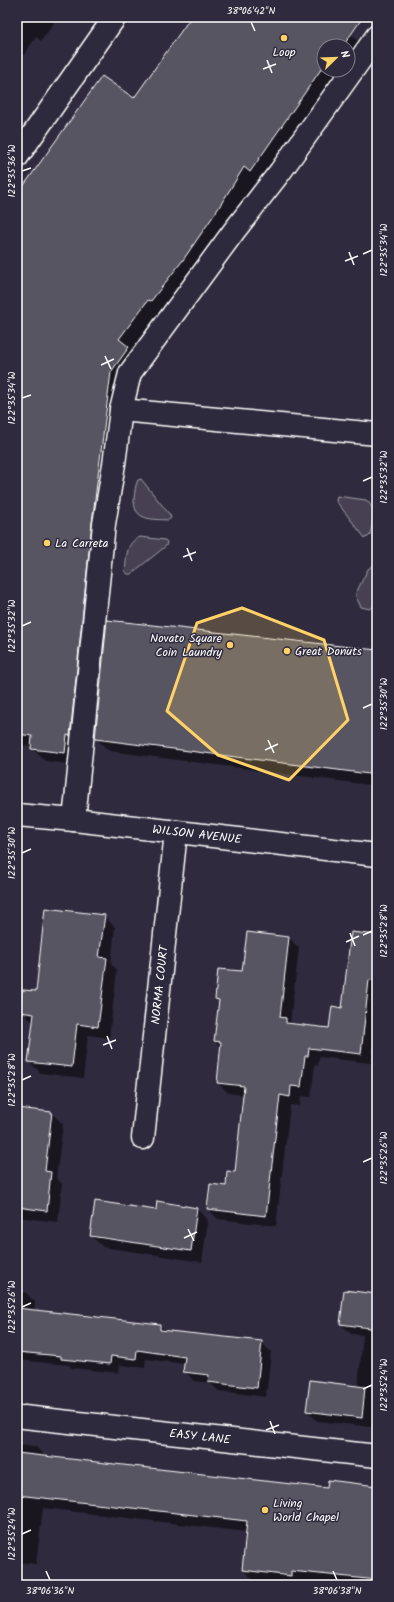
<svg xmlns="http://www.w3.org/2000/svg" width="394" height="1602" viewBox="0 0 394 1602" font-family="Kalam,sans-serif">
<rect width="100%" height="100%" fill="#2f2a3d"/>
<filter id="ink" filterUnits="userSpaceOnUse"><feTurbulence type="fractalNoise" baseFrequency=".025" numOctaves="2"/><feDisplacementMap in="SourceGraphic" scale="8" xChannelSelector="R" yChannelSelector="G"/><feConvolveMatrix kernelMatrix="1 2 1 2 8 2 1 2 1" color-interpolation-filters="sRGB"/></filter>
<g filter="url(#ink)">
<path fill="#464152" stroke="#a2a0a8" d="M141,479l29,36 1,3 -3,2c-17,-1 -35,1 -34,-22 1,-6 1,-13 4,-18z
M337,496l29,4c11,8 6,23 4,35l-2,2 -3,1 -29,-37z
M140,537l25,3 2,2 -1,4 -35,28h-3l-3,-2c2,-15 0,-29 15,-35z
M372,566h5v38l-7,5 -9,-2 -5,-10v-4l12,-24z"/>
<path fill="#0007" fill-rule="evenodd" d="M17,17h31l6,6 -13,18 -5,-4 -19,28z
M192,17h136l23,17 13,13 -16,22v-23h-24v24h23l-84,114 -6,-5 -29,46 -96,126 9,9 -18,25 -45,380 -33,-4 -13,-13v-2l-15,-1v-548l117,-98z
M377,651v135l-268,-35 -13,-13z
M104,916l11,11 -4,37 6,6 -8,68 -21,-3 -5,43 -42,-5 -12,-11 5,-39 -13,-11 15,-20zM102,925h2l-4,37h-2z
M377,936v93l-2,-1 -4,35 -52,-6 -1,9 -3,-1 -4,32 -10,-1 -1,10 -10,-1 -14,121 -58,-7 -10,-10 19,-21 9,-15 8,-78 -16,-2 -10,-10 4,-35 -7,-7 5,-38 -4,-4 27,-26 46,-35 10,10 -9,75 40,6 13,-20z
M17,1109l34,4 12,11 -7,54 6,6 -4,38 -41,-5z
M197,1209l11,11 -6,42 -99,-15 -12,-11 65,-25z
M17,1292l9,1 9,9 -1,9 126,14 7,7 94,10 10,10 -5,45 -47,-6 -9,-8 -16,-2 -9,-10v-7l-39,-5 -1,9 -25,-3 -1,8 -47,-5 -3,-3 -52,-5v4z
M377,1295v127l-5,-1 -1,6 -54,-6 -10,-10 51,-24 5,-52 -12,-1 -10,-10z
M17,1445l19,2 10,10 281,32 50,-2v98h-55l-18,-2v2h-25l-23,-3 -13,-12 4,-38 -204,-24 -7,56 -19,-2z"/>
<path fill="#595564" stroke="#fff" d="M191,17h172l-20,29h-19v19l-74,107 -6,-5 -28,45 -33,48 -32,41 -3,-1 -29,39 10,8 -18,25 -19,151 -22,213 -3,-1 -2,18 -34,-4 1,-13 -15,-2v-539l85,-119 32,22z
M107,620l270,30v125l-282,-36z
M45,908l60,7 -6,42 8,1 -9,69 -21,-3 -5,43 -44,-5 6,-48 -14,-2 2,-22 14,1z
M247,932l42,5 -9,80 6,1v5l43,5 3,-22 10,2 9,-76 26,3v46l-8,-1 -8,74 -52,-6 -1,8h-3l-4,31 -10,-1 -1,11 -10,-2 -14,121 -59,-7 3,-25 16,2 1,-15 8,1 9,-86 -27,-3 4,-41 -7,-1 5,-41 -4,-1 3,-30 24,2z
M17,1108l35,4 -7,59 6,1 -4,39 -30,-4z
M95,1201l61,9 1,-9 40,7 -6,43 -101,-15z
M344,1290l33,4v35l-37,-5z
M17,1308l143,16v6l102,11 -5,47 -49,-6 1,-7 -26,-3 2,-15 -48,-7 -1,9 -25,-3 -1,8 -49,-5v-3l-44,-4z
M310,1380l55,7 -3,31 -56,-7z
M17,1453l310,35 1,-8 49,6v94l-86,-9v5l-49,-6 5,-49 -230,-26z"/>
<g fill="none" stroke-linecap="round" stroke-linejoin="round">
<g stroke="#fff" stroke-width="25">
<g id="minor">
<path d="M17,157l98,-140"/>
<path d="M121,410l256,24"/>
<path id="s1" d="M17,815l57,5 303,35"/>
<path d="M74,820l30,-296 10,-60 7,-54 9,-37 104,-142 46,-59 97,-136"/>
<path id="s2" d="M143,1138l33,-306"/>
<path id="s3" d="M24,1417l353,39"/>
</g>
</g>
<use href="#minor" stroke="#2f2a3d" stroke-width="22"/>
</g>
</g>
<path fill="#ffd166" fill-opacity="0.2" stroke="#ffd166" stroke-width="3" stroke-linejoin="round" d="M242,608l82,32 24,80 -59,60 -71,-25 -51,-44 30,-88z"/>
<path fill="none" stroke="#fff" stroke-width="1.5" d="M251,22l4,9M267,60l5,13M263,69l13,-5M22,171l9,-3M349,252l5,13M363,254l9,-4M345,261l13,-5M105,356l6,13M101,365l13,-6M22,398l9,-3M363,481l9,-4M187,548l5,13M183,557l13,-5M22,626l9,-4M363,708l9,-4M268,740l6,13M265,750l13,-6M22,853l9,-4M350,933l5,13M363,935l9,-4M346,942l13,-6M107,1036l5,13M103,1045l13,-5M22,1080l9,-4M363,1162l9,-4M188,1229l6,12M184,1238l13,-6M22,1307l9,-4M363,1389l9,-4M270,1421l5,13M266,1430l13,-5M22,1534l9,-4M46,1571l4,9M333,1571l4,9"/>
<g fill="#ffd166" stroke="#2f2a3d" stroke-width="1.5">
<circle cx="284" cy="38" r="4"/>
<circle cx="47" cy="543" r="4"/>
<circle cx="230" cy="645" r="4"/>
<circle cx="287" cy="651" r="4"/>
<circle cx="265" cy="1510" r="4"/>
</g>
<g text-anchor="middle" stroke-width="3" stroke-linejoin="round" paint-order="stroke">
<g font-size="12" fill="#fff" stroke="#2f2a3d" text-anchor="start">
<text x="284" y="56" text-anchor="middle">Loop</text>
<text x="55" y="547">La Carreta</text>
<text x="222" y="642" text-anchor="end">Novato Square<tspan x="222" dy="14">Coin Laundry</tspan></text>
<text x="295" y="655">Great Donuts</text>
<text x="273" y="1507">Living<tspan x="273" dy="14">World Chapel</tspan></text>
</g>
<g font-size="12" fill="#fff" stroke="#2f2a3d">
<text dy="4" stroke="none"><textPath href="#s1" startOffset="181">WILSON AVENUE</textPath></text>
<text dy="4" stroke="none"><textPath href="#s2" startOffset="154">NORMA COURT</textPath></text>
<text dy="4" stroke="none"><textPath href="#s3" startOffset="177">EASY LANE</textPath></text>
</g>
</g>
<rect width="394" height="1602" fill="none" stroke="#2f2a3d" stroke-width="44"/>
<g transform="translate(336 58) rotate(67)"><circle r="19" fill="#2f2a3d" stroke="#827f8b"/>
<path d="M0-3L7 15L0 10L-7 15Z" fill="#ffd166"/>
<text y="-6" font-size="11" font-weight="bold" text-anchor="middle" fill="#ffffff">N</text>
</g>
<rect x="22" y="22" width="350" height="1558" fill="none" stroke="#fff" stroke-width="1.5"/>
<g font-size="10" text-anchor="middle" fill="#fff">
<text x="251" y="14">38°06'42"N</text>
<text transform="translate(11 171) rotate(-90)" y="4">122°35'36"W</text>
<text transform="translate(383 250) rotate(-90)" y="4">122°35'34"W</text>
<text transform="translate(11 398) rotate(-90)" y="4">122°35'34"W</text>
<text transform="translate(383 477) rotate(-90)" y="4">122°35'32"W</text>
<text transform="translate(11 626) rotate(-90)" y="4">122°35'32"W</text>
<text transform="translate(383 704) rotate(-90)" y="4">122°35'30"W</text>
<text transform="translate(11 853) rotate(-90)" y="4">122°35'30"W</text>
<text transform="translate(383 931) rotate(-90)" y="4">122°35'28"W</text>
<text transform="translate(11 1080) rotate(-90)" y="4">122°35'28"W</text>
<text transform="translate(383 1158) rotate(-90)" y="4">122°35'26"W</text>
<text transform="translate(11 1307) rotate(-90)" y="4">122°35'26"W</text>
<text transform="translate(383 1385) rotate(-90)" y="4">122°35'24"W</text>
<text transform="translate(11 1534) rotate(-90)" y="4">122°35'24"W</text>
<text x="50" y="1594">38°06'36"N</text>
<text x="337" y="1594">38°06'38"N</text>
</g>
</svg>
